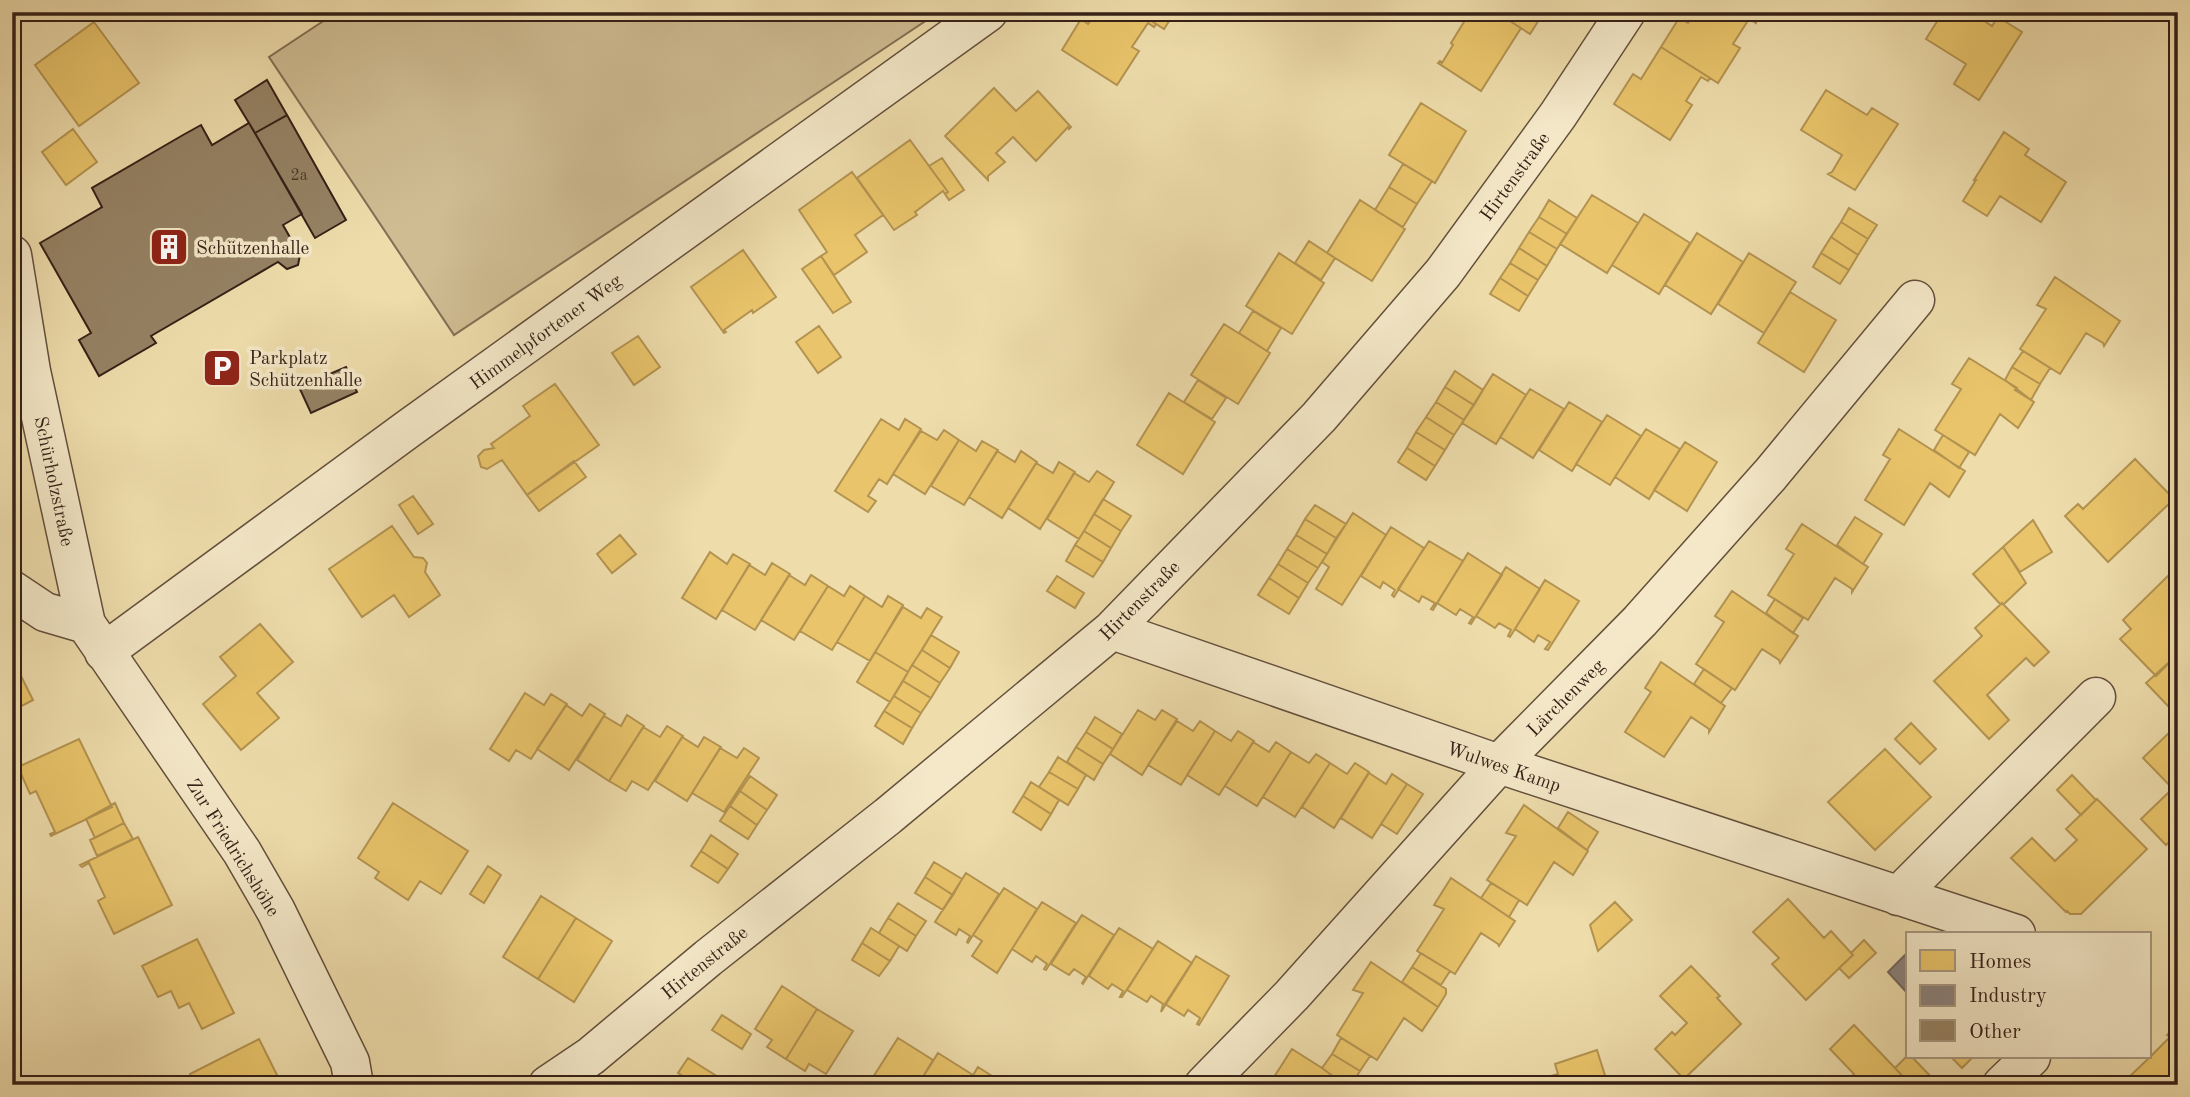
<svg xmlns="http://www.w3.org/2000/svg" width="2190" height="1097" viewBox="0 0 2190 1097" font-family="'Old Standard TT',serif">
<rect width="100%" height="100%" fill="#eedcab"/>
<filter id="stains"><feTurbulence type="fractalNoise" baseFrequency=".00286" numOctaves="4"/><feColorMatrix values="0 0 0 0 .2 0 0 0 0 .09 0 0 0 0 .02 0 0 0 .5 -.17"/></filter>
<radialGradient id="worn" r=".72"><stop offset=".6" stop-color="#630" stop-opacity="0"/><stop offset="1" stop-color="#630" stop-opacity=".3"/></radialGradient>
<path fill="#cfbc92" stroke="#826e54" stroke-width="2" d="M337,12h602l-485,323 -185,-278z"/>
<path fill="#e9c46a" stroke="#b39351" stroke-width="2" d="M1096,12h42l18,12 -2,3 -6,-4 -16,24 7,4 -22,34 -55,-35 19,-31 7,5z
M1138,12h37l-11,17z
M1470,12h26l25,16 -40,63 -43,-28 2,-2 2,2 11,-18 -2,-2z
M1496,12h48l-14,22z
M1695,12h47l14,9v2l-7,-4 -16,25 7,4 -22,35 -57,-36 18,-29 9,5z
M1943,12h28l21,14 6,-9 24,15 -43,68 -25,-16 12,-20 -40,-25z
M94,22l45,61 -60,43 -44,-61z
M1661,47l49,31 -2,3 -7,-4 -15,24 6,4 -22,35 -56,-36 19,-30 8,5z
M994,88l22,23 22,-20 33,36 -2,2 -1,-2 -32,34 -23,-24 -17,16 9,9 -17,14v4l-43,-44z
M1826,90l41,25 5,-7 26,16 -43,66 -27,-16 4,-2 10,-17 -41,-25z
M1421,103l45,28 -31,52 -46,-28z
M73,129l24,33 -31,23 -24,-33z
M2004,132l25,17 -4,6 41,27 -25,40 -41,-26 -13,20 -24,-15 13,-21h-2z
M910,140l38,52 -3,2 -2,-3 -28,21 2,3 -23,15 -37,-52z
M942,158l22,32 -15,10 -4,-6 3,-2 -19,-26z
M1403,164l29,17 -15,23 -28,-17z
M852,172l31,43 -28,20 12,17 -33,23 -13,-19 6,-4 -28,-42z
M1389,187l28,17 -14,23 -28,-17z
M1592,195l46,28 -31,50 -47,-29z
M1360,200l45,29 -33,52 -45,-28z
M1549,200l28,18 -10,16 -28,-17z
M1849,208l28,17 -9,14 -27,-17z
M1644,214l46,29 -31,51 -47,-29z
M1539,217l28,17 -10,15 -28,-17z
M1841,222l27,17 -10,16 -27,-18z
M1529,232l28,17 -10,17 -28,-18z
M1697,233l46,29 -32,52 -46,-29z
M1831,237l27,18 -9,15 -28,-17z
M1309,241l26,17 -14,22 -26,-17z
M1519,248l28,18 -9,14 -28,-17z
M743,250l33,47 -23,16 -1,-3 -28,20 2,2 -2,1 -33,-46z
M1279,253l45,30 -32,51 -46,-28z
M1749,253l47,29 -32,51 -46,-29z
M1821,253l28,17 -9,14 -27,-17z
M821,256l30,46 -18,11 -31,-44z
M1510,263l28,17 -10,16 -28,-18z
M2055,277l65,44 -16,25 -1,-3 -17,-10 -26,41 -40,-25 26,-40 -9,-4z
M1500,278l28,18 -9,15 -29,-17z
M1790,292l46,28 -32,52 -46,-29z
M1253,311l28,17 -14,23 -28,-18z
M1224,324l46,29 -32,51 -47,-29z
M819,326l22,31 -23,16 -22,-31z
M638,336l22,31 -26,18 -22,-32z
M2023,351l27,17 -10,16 -28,-17z
M1969,358l48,30 -2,2 19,12 -16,26 -18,-14 -25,41 -40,-25 26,-41 -9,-5z
M2012,367l28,17 -9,16 -26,-20z
M1455,371l28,19 -9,15 -29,-18z
M1493,374l33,21 -30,49 -34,-21z
M1198,380l28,18 -14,21 -28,-17z
M555,384l44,61 -72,50 -25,-35 -15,9 -6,-2 -3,-11 6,-6 10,-2 -3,-4 39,-28 -7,-10z
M1445,387l29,18 -10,15 -28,-18z
M1530,389l34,20 -31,49 -33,-21z
M1169,393l46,29 -32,52 -46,-29z
M1436,402l28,18 -10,15 -28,-18z
M1569,402l33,20 -30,49 -33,-21z
M1607,415l34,21 -31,49 -34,-21z
M1426,417l28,18 -9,15 -29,-18z
M881,419l18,11 6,-11 16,10 -34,55 -8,-5 -11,17 8,5 -8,11 -33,-21z
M1646,429l34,20 -31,50 -34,-22z
M1899,429l66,42 -16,26 -19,-14 -26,42 -39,-25 25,-41 -7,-4z
M944,430l15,10 -34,54 -32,-20 28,-43 16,9z
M1416,432l29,18 -10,16 -28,-18z
M1943,435l26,17 -10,16 -25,-18z
M959,440l17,11 6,-10 16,9 -34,55 -33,-19z
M1685,442l32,20 -30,49 -33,-21z
M1407,448l28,18 -9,14 -28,-18z
M997,451l18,11 6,-11 16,11 -35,56 -33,-21z
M2135,459l39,40 -66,63 -43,-46 13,-12 5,5z
M574,461l12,16 -47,34 -12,-16z
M1059,462l16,10 -35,57 -32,-21 28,-45 17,10z
M1097,471l17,11 -35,57 -32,-20 27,-46 15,9z
M413,496l20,28 -15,10 -19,-29z
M1103,499l28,17 -10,15 -27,-17z
M1315,505l31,19 -10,14 -31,-19z
M1353,513l33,22 -44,70 -26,-16 13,-22 -7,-5z
M1094,514l27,17 -10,17 -27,-17z
M1855,517l27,17 -19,30 -26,-19z
M1305,519l31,19 -9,16 -31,-19z
M2033,520l19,32 -32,20 -17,-25z
M1802,524l66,43 -16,25v-3l-17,-11 -27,42 -40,-25 26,-41 -8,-5z
M392,526l22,31 9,1 4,5 -2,9 15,23 -31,22 -15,-22 -32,22 -33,-48z
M1391,527l33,21 -30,49 -2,-2 3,-5 -12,-8 -3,6 -19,-12z
M1084,531l27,17 -8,14 -28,-17z
M620,535l16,19 -24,19 -15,-19z
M1296,535l31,19 -9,14 -31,-19z
M1429,541l34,20 -30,49 -2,-1 4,-6 -13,-7 -3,6 -21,-13z
M1075,545l28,17 -10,15 -27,-16z
M2003,547l23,36 -22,21h-4l-27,-30z
M1287,549l31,19 -10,15 -30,-19z
M710,552l17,12 6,-10 17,10 -34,55 -34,-21z
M1468,553l34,22 -31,49 -2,-1 4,-6 -13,-8 -4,6 -19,-12z
M772,563l18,11 -35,56 -33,-20 27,-45 16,10z
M1278,564l30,19 -9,15 -30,-20z
M1506,567l34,22 -30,48 -2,-1 3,-6 -12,-7 -4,5 -19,-12z
M2177,567l1,87 -22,22 -36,-37 11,-10 -8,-9z
M789,575l16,10 6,-10 17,11 -34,54 -33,-20z
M1057,576l27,17 -9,15 -28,-17z
M1269,578l30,20 -10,16 -31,-19z
M1545,580l34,21 -31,49 -3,-1 5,-7 -12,-7 -4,7 -19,-13z
M828,586l16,10 6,-10 15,10 -33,54 -32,-19z
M1732,591l66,45 -18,27 -1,-3 -17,-11 -27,41 -39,-26 28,-42 -9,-6z
M865,596l17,11 6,-11 15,9 -33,56 -33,-19z
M1775,599l28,19 -10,15 -27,-20z
M2002,603l47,49 -15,14 -8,-8 -39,37 22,25 -20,19 -55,-58 48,-45 -7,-8z
M903,607l18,11 6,-10 15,9 -34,55 -33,-20z
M260,624l33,38 -36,31 22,25 -38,32 -38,-46 33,-28 -16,-19z
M931,635l28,17 -9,16 -28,-18z
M922,650l28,18 -10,15 -28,-18z
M875,652l33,20 -18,30 -33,-20z
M2175,657l3,3v40l-8,8 -24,-25z
M12,658l21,42 -21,11z
M1661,662l64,44 -16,26v-3l-18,-12 -27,40 -39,-25 26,-40 -6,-4z
M912,665l28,18 -9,15 -28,-17z
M1704,669l28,19 -11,15 -27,-19z
M903,681l28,17 -10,15 -27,-17z
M525,693l19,12 7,-11 16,10 -36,55 -15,-9 -7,11 -19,-12z
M894,696l27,17 -9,15 -28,-17z
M590,704l15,10 -36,56 -32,-21 29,-44 16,11z
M1138,710l17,10 7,-10 15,9 -35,56 -32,-21z
M884,711l28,17 -9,16 -28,-18z
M627,715l17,11 -35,55 -32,-21 27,-44 17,10z
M1095,717l27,17 -9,15 -27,-17z
M1177,721l16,10 7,-10 15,10 -34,54 -33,-20z
M1911,723l25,26 -16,15 -25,-25z
M2178,724v70l-35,-36z
M667,726l16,10 -35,54 -16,-9 -6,10 -17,-10 34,-54 17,10z
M1215,731l16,10 7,-10 16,10 -35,54 -32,-20z
M1086,732l27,17 -10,15 -27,-17z
M682,737l16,10 6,-10 17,10 -34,54 -32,-20z
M79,739l33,68 -61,29 -1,-2 5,-2 -19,-41 -6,3 -12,-27z
M1253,742l16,10 7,-10 15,10 -34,54 -32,-20z
M1076,747l27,17 -9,16 -27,-18z
M720,748l17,10 7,-10 15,10 -35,54 -32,-19z
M1885,749l46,48 -56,53 -47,-48z
M1291,752l18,11 7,-9 14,9 -35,54 -32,-20z
M1058,757l28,18 -8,14 -29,-17z
M1330,763l17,11 8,-11 14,9 -35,56 -32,-21z
M1049,772l29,17 -10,16 -29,-18z
M1369,773l17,11 6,-10 15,10 -35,54 -31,-20z
M2072,775l24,25 -15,15 -24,-25z
M750,776l27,19 -10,15 -27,-19z
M1031,782l28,18 -8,14 -28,-18z
M1407,784l16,10 -26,40 -16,-10z
M740,791l27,19 -10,15 -27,-19z
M2168,793l10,11v30l-12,11 -25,-26z
M1023,796l28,18 -10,16 -28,-18z
M2097,799l50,50 -66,65h-11l-3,-3 -1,1 -55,-54 21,-20 23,23 22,-21 -11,-11z
M115,803l9,20 -29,15 -9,-19z
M393,803l75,48 -27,43 -21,-13 -12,19 -33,-22 4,-6 -21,-14z
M1524,805l64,46 -15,24 -19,-13 -27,43 -40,-25 29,-44 -10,-3z
M730,806l27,19 -9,14 -28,-18z
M1568,812l30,20 -11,18 -29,-22z
M124,823l9,16 -36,17 -7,-16z
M711,835l27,19 -10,15 -27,-18z
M138,837l34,68 -58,29 -16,-33 7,-4 -16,-34 -7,4 -2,-2z
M701,851l27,18 -10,14 -27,-17z
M934,862l28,17 -9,16 -28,-18z
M488,866l13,9 -17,28 -14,-9z
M966,873l33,21 -31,49 -1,-1 3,-6 -11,-7 -3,6 -21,-13z
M925,877l28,18 -10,15 -28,-17z
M1451,878l64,43 -16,25 -1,-2 -17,-11 -26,41 -38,-23 27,-42 -10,-4z
M1491,883l28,17 -10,17 -28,-19z
M1004,888l33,21 -40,64 -25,-17 10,-15 -9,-6z
M541,896l35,22 -38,61 -35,-22z
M1788,899l36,39 7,-7 22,24 -47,45 -34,-36 7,-6 -26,-26z
M1042,902l34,21 -30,47 -2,-1 3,-5 -11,-8 -4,6 -20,-13z
M1615,902l17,18 -34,31 -8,-26z
M898,903l28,18 -10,15 -28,-18z
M1082,915l32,20 -31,49 -1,-1 4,-6 -12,-8 -5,6 -18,-11z
M576,918l36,23 -38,61 -36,-23z
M888,918l28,18 -9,15 -28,-18z
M871,928l28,18 -9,15 -28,-18z
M1119,928l34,21 -31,48h-2l3,-6 -11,-7 -4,5 -19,-13z
M197,939l37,74 -32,16 -13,-26 -10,5 -8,-17 -13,6 -16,-31z
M1864,940l12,13 -27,25 -10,-10 14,-13 -2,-2z
M1158,941l34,22 -31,49 2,-8 -12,-8 -4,6 -20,-12z
M862,943l28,18 -11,15 -27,-16z
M1421,953l29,18 -9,14 -29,-18z
M1196,956l33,20 -30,49 -2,-1 3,-6 -12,-8 -4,6 -19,-12z
M1371,962l67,45 -16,24 -18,-13 -27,42 -40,-25 26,-42 -10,-3z
M1691,966l29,30 -3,2 24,26 -57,55 -29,-30 17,-17 3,3 12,-12 -27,-27z
M1412,967l34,22v5l-8,13 -36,-25z
M782,986l35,23 -31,50 -19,-12 5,-7 -17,-11z
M817,1009l36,22 -27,43 -17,-10 -4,7 -19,-12z
M722,1015l29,19 -9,15 -30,-19z
M1854,1025l41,43 14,15 -3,2h-71l6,-5 3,4 10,-10 -24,-25z
M2178,1026v14l-7,-7z
M2170,1032l8,8v45h-50l-6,-6 4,1 24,-23 20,-20 -3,-2z
M898,1038l35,22 -15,25h-50z
M1341,1038l29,18 -10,15 -28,-17z
M259,1039l23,46h-87l-5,-11z
M1292,1049l30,19 23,17h-64l3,-4 -10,-4z
M1597,1050l11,35h-76l-1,-3 27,-8 -3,-10z
M938,1053l35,22 -6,10h-49z
M1332,1054l28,17 -9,14h-6l-23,-17z
M1908,1055l4,2 25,26 -30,2 2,-2 -14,-15z
M1951,1057h22l-11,11z
M688,1058l35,22 -3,5h-22l-20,-12z
M978,1067l28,18h-39z"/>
<path fill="#8a817c" stroke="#70645e" stroke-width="2" d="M1908,952v42l-20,-22z"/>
<path fill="#958264" stroke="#352017" stroke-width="2" d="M267,80l20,35 -32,18 -20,-33z
M287,115l59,105 -31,18 -60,-105z
M249,123l53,91 -19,11 17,30 -2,10 -11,4 -9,-7 -127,74 5,7 -57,33 -20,-36 12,-7 -51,-90 62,-36 -10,-19 91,-53 18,-10 11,20z
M346,367l11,25 -46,21 -12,-26z"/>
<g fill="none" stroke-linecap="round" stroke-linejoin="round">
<g stroke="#634f3c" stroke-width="41">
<path id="minor" d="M12,255l19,116 55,253 156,228 34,59 74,151 4,23
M12,590l33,22 41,12
M1112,630l387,134 517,170
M104,652l304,-223 580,-417
M1898,896l198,-199
M548,1085l43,-29 117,-98 180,-142 224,-186 207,-213 124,-144 115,-158 68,-103
M1204,1085l88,-90 207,-231 141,-143 130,-146 145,-175
M2002,1085l29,-28"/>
</g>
<use href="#minor" stroke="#f4e8c8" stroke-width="38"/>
</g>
<defs>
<g id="building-square" transform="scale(2.0125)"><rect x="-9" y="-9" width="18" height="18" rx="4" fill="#8f2418" stroke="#f4e8c8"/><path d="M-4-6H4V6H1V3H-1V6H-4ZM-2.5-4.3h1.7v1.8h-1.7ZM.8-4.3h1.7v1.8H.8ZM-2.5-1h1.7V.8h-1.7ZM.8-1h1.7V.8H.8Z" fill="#fff"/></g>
<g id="parking-square" transform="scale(2.0125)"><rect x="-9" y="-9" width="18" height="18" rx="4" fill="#8f2418" stroke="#f4e8c8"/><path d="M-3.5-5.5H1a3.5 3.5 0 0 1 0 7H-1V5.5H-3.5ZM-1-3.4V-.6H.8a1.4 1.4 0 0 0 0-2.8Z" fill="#fff"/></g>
</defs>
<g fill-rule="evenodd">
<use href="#building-square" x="169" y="247"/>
<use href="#parking-square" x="222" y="368"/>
</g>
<g text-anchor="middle" stroke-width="7" stroke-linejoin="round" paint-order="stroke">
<g font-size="16" fill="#4d382a">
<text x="299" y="180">2a</text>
</g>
<g font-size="19" fill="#352017" stroke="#f4e8c8">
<text transform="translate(1514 176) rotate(-54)" y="7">Hirtenstraße</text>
<text transform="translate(545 331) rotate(-36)" y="7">Himmelpfortener Weg</text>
<text transform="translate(55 481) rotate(78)" y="7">Schürholzstraße</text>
<text transform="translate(1139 600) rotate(-45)" y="7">Hirtenstraße</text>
<text transform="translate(1565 697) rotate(-45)" y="7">Lärchenweg</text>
<text transform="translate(1504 766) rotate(19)" y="7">Wulwes Kamp</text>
<text transform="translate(234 847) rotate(58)" y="7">Zur Friedrichshöhe</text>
<text transform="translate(704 962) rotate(-39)" y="7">Hirtenstraße</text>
</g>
<g font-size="19" fill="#352017" stroke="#f4e8c8" text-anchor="start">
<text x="196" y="254">Schützenhalle</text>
<text x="249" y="364">Parkplatz<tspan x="249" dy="22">Schützenhalle</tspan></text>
</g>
</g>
<rect width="2190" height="1097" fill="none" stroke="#eedcab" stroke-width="42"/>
<rect x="14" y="14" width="2162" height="1069" fill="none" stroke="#352017" stroke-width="3.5"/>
<rect x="21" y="21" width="2148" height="1055" fill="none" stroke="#352017" stroke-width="2"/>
<rect x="1906" y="932" width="245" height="126" fill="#f4e8c8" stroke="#a89881" stroke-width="2"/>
<rect x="1920" y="950" width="35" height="21" fill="#e9c46a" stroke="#a89881" stroke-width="2"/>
<text x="1969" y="968" font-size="21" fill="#352017">Homes</text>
<rect x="1920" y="985" width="35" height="21" fill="#8a817c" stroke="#a89881" stroke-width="2"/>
<text x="1969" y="1002" font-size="21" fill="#352017">Industry</text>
<rect x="1920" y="1020" width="35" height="21" fill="#958264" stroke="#a89881" stroke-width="2"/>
<text x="1969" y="1038" font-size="21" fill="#352017">Other</text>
<rect width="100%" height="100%" filter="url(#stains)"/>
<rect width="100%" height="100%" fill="url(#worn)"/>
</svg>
